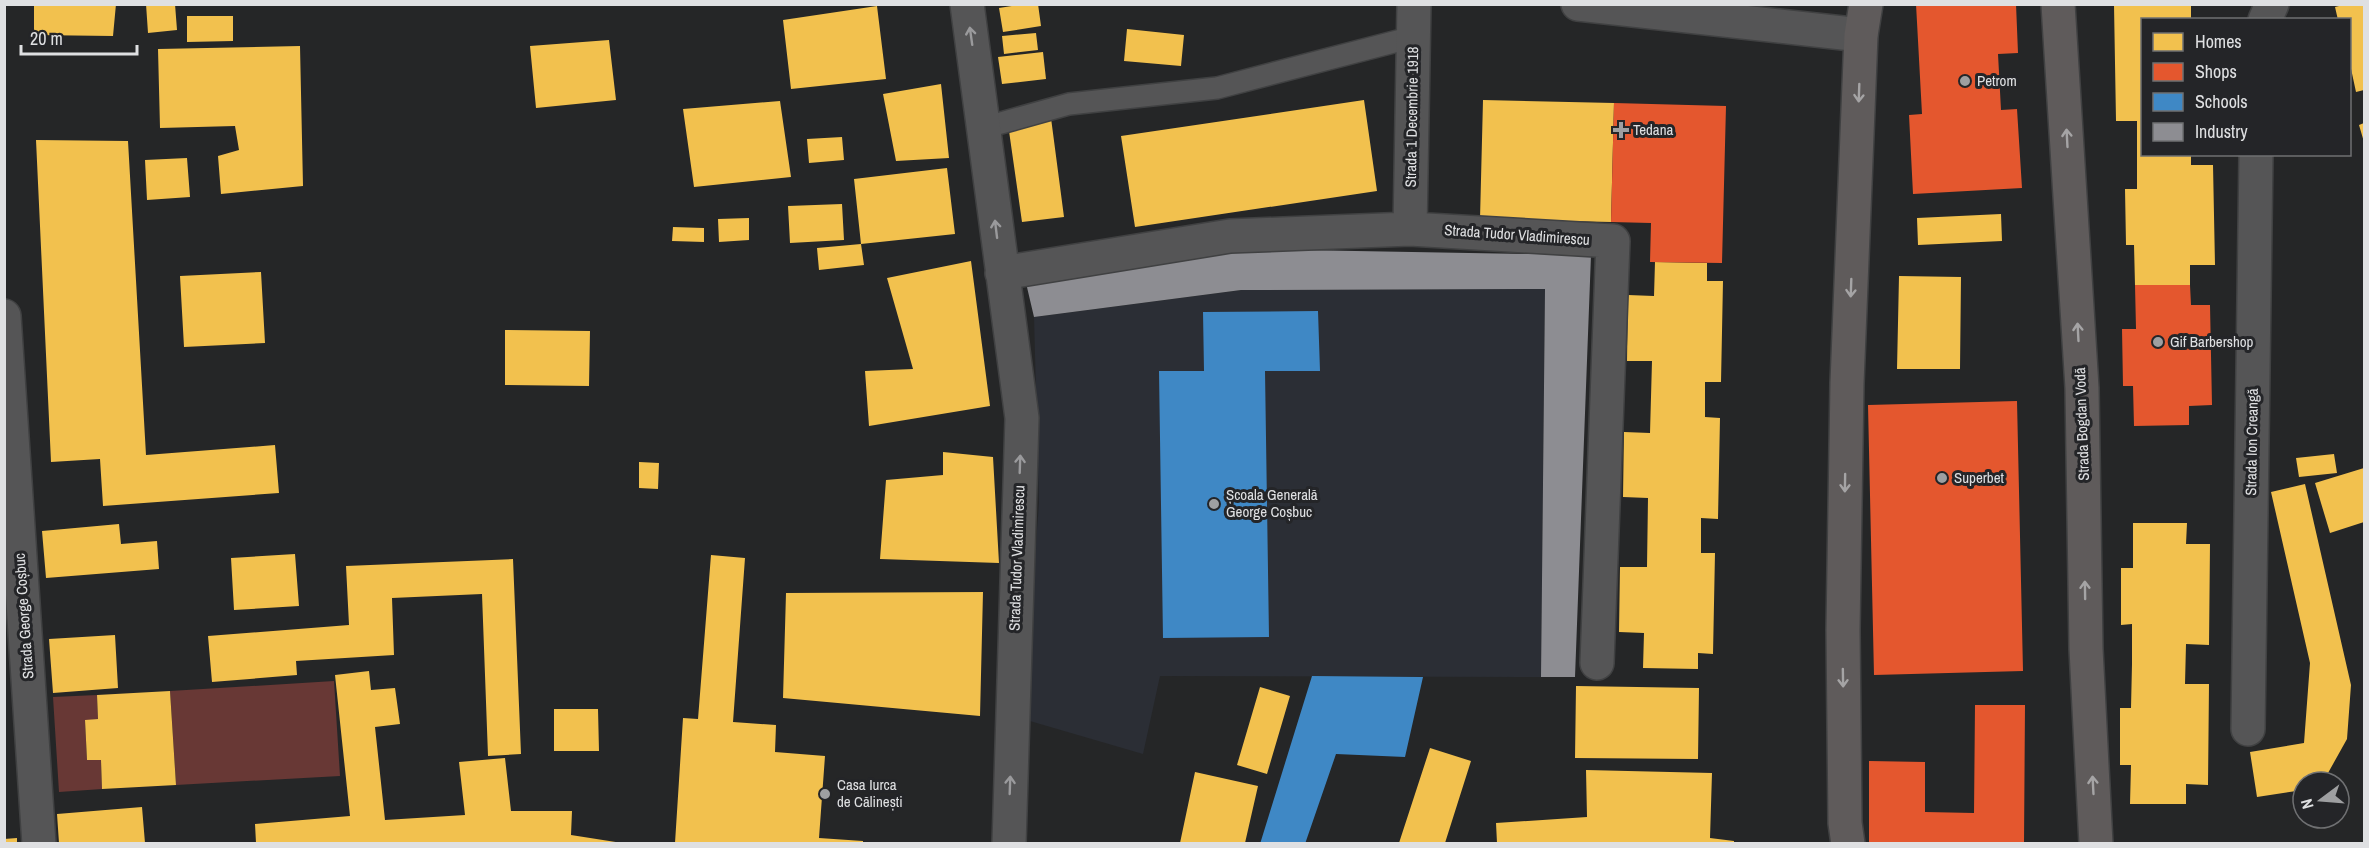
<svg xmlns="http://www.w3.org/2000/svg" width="2369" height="848" viewBox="0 0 2369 848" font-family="'Archivo Narrow',sans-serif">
<rect width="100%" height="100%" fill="#252627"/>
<path fill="#2b2e35" d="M1545,289l-4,388 -381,-1 -17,78 -120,-35 16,-216 -5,-186 207,-27z"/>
<path fill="#683835" d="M334,681l6,95 -164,9 -6,-94z
M97,695l1,24 -13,2 2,39h14l1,29 -43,3 -6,-95z"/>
<path fill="#f2c14e" d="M34,4h82l-3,32 -79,-1z
M146,4h29l2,26 -29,3z
M1025,4h13l3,22 -38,6 -4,-24z
M2191,4v16h-49v134h49v11h22l2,100h-25v20h-55l-1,-40h-8l-1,-56h12v-68h-21l-2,-116z
M2347,4h17v86l-8,2 -6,-28v-44h-12l-3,-13z
M877,6l9,73 -95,10 -8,-69z
M187,16h46v25l-46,1z
M1127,29l57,6 -3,31 -57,-5z
M1036,33l2,17 -34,4 -2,-18z
M609,40l7,60 -80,8 -6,-62z
M300,46l3,140 -82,8 -3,-38 21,-6 -4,-24 -75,2 -2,-79z
M1043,52l3,27 -44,5 -4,-27z
M941,84l8,74 -53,3 -13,-67z
M1364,100l13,91 -242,36 -14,-91z
M1483,100l131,3 -3,119 -131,-3z
M780,101l11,76 -97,10 -11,-78z
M1051,118l13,99 -42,5 -14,-98z
M2364,123v19l-5,-17z
M842,137l2,23 -35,3 -2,-24z
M36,140l92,1 18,314 129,-10 4,48 -176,13 -3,-47 -49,3z
M187,158l3,39 -43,3 -2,-40z
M947,168l8,66 -94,10 -7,-65z
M842,204l2,36 -54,3 -2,-37z
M2001,214l1,27 -84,4 -1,-27z
M749,218v22l-30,2 -1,-23z
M673,227l31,1v14l-32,-1z
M861,244l3,21 -45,5 -2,-22z
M971,261l19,145 -121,20 -4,-55 48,-2 -26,-91z
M1655,262l52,1v18h16l-2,101h-16v35l15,1 -2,101 -17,-1v35h14l-2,101 -15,-1v16l-55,-1 1,-35 -25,-1 1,-65h27l1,-69 -25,-1 1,-65 26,1 2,-72h-25l1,-66 26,1z
M261,272l4,71 -81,4 -4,-71z
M1899,276l62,1 -1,92h-63z
M505,330l85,1 -1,55 -84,-1z
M943,452l50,5 6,106 -119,-4 6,-79 57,-5z
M2334,454l3,19 -38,4 -3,-19z
M639,462l20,1 -1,26 -19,-1z
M2364,468v54l-34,11 -15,-50z
M2305,484l46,201 -4,54 -24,43h-20v8l-46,7 -7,-45 54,-9 6,-80 -39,-171z
M2133,523h54l-1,21h24l-1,101 -23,-1 -1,40h24l-1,101 -22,-1v20h-56l1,-39h-11v-57h11l1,-44v-40l-11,1v-57h12z
M119,524l2,20 36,-3 2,28 -113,9 -4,-47z
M295,554l4,52 -65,4 -3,-52z
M711,555l34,3 -12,164 43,3 -1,27 50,4 -6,82 44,3v2h-188l8,-125 15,1z
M513,559l8,195 -33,2 -6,-162 -90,4 2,57 -98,6 1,14 -85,7 -4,-46 141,-11 -3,-59z
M983,592l-3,124 -197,-18 3,-105z
M115,635l3,53 -65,5 -4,-54z
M369,671l2,19 24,-2 5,36 -25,3 10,93 80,-5 -6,-53 46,-4 6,53h61l-1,24 51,8h-366l-1,-19 95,-8 -15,-141z
M1576,686l123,2 -1,71 -123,-1z
M1260,687l30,9 -23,78 -30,-9z
M170,691l6,94 -74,4 -1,-29h-14l-2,-40 13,-1 -1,-24z
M554,709h44l1,42h-45z
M1430,748l41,13 -26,82h-46z
M1586,770l126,3 -2,65 24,3v2h-237l-1,-20 91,-6z
M1195,772l63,14 -13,57h-65z
M142,807l3,36h-86l-2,-29z
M17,838v5h-13v-4z"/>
<path fill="#e4572e" d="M1916,4h100l2,49 -20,1 3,56 16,-1 5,79 -109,6 -4,-79 13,-1z
M1614,103l112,3 -4,157 -72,-1 1,-39 -40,-1z
M2135,285h55l1,20h19l2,100 -23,1v19l-55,1 -1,-40h-10l-1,-57h14z
M2017,401l6,270 -149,4 -6,-270z
M1975,705h50l-1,139h-155v-83l56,1v50l49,1z"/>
<path fill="#3f88c5" d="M1318,311l2,60h-55l4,266 -106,1 -4,-267h45l-1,-59z
M1312,676l111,1 -18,80 -69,-3 -31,90h-45z"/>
<path fill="#8d8d92" d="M1243,249l348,6 -16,422h-34l4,-388 -304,1 -207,27 -8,-34z"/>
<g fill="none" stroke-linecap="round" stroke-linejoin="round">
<g stroke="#404142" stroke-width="24">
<path id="lane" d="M983,128l86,-24 148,-16 196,-51"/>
</g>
<g stroke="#404142" stroke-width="36">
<path id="street" d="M967,4l55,414 -13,426
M1578,4l283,31
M2265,20l7,-16
M1410,229l4,-225
M1002,273l228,-37 180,-7 203,12 -16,422
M4,316l35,528
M2248,729l8,-575"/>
</g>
<g stroke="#404142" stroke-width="36">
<path id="primary" d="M2058,4l24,384 4,261 10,195
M1848,844l-3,-21 -2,-193 4,-247 14,-348 5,-31"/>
</g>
<use href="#lane" stroke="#555556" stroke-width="21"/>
<use href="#street" stroke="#555556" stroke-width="33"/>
<use href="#primary" stroke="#5f5b5b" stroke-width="33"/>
</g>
<defs><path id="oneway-shaft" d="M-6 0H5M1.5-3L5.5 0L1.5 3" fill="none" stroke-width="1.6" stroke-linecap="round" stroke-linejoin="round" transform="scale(1.5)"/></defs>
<g stroke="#9a9a9c">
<use href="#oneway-shaft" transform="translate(971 36) rotate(-98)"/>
<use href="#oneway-shaft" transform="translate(996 229) rotate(-97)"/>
<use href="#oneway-shaft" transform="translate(1020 464) rotate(-88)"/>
<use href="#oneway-shaft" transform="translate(1010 785) rotate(-88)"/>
</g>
<g stroke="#a5a4a5">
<use href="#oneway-shaft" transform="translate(1859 93) rotate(92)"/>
<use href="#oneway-shaft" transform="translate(2067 138) rotate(-93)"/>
<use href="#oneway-shaft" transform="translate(1851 288) rotate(92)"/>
<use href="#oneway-shaft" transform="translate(2078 332) rotate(-93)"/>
<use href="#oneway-shaft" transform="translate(1845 483) rotate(91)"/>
<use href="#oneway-shaft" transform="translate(2085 590) rotate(-91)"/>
<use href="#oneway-shaft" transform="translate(1843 678) rotate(89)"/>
<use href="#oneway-shaft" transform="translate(2093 785) rotate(-93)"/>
</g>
<g fill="#9e9fa1" stroke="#242528" stroke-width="2">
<circle cx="1965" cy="81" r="6"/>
<path d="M1618 121h6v6h6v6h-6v6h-6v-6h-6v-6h6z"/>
<circle cx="2158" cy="342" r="6"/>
<circle cx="1942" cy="478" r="6"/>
<circle cx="1214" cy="504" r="6"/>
<circle cx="825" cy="794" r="6"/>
</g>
<g text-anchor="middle" stroke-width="6" stroke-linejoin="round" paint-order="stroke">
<g font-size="15" fill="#dfe0e2" stroke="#242528" text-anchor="start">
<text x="1977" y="86">Petrom</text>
<text x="1633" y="135">Tedana</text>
<text x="2170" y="347">Gif Barbershop</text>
<text x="1954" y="483">Superbet</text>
<text x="1226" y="500">Școala Generală<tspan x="1226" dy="17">George Coșbuc</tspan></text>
<text x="837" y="790">Casa Iurca<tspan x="837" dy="17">de Călinești</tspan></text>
</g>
<g font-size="15" fill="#dfe0e2" stroke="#242528">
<text transform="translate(1412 117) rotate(-89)" y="5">Strada 1 Decembrie 1918</text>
<text transform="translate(1517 235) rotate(4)" y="5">Strada Tudor Vladimirescu</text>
<text transform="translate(2082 424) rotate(-92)" y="5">Strada Bogdan Vodă</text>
<text transform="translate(2252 442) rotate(-89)" y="5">Strada Ion Creangă</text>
<text transform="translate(1017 558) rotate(-88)" y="5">Strada Tudor Vladimirescu</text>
<text transform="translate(24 616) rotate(-94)" y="5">Strada George Coșbuc</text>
</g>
</g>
<rect width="2369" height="848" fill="none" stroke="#dfe0e2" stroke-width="12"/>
<rect x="2141" y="18" width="210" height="138" fill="#242528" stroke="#6f7072" stroke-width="1.5"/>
<rect x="2153" y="33" width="30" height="18" fill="#f2c14e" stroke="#6f7072" stroke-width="1.5"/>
<text x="2195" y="48" font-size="18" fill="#dfe0e2">Homes</text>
<rect x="2153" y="63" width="30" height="18" fill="#e4572e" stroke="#6f7072" stroke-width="1.5"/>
<text x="2195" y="78" font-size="18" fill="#dfe0e2">Shops</text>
<rect x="2153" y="93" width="30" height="18" fill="#3f88c5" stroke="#6f7072" stroke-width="1.5"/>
<text x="2195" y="108" font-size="18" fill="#dfe0e2">Schools</text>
<rect x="2153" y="123" width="30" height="18" fill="#8d8d92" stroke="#6f7072" stroke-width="1.5"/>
<text x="2195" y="138" font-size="18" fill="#dfe0e2">Industry</text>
<g transform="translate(2321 800) rotate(254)"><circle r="28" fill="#242528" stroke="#6f7072" stroke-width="1.5"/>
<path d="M0-4.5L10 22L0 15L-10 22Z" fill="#9e9fa1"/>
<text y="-9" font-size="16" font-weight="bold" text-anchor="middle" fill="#dfe0e2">N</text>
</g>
<path d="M21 45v9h116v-9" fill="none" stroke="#dfe0e2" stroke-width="3"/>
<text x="30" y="45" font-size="18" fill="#dfe0e2" stroke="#242528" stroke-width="4.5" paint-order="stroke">20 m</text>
</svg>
